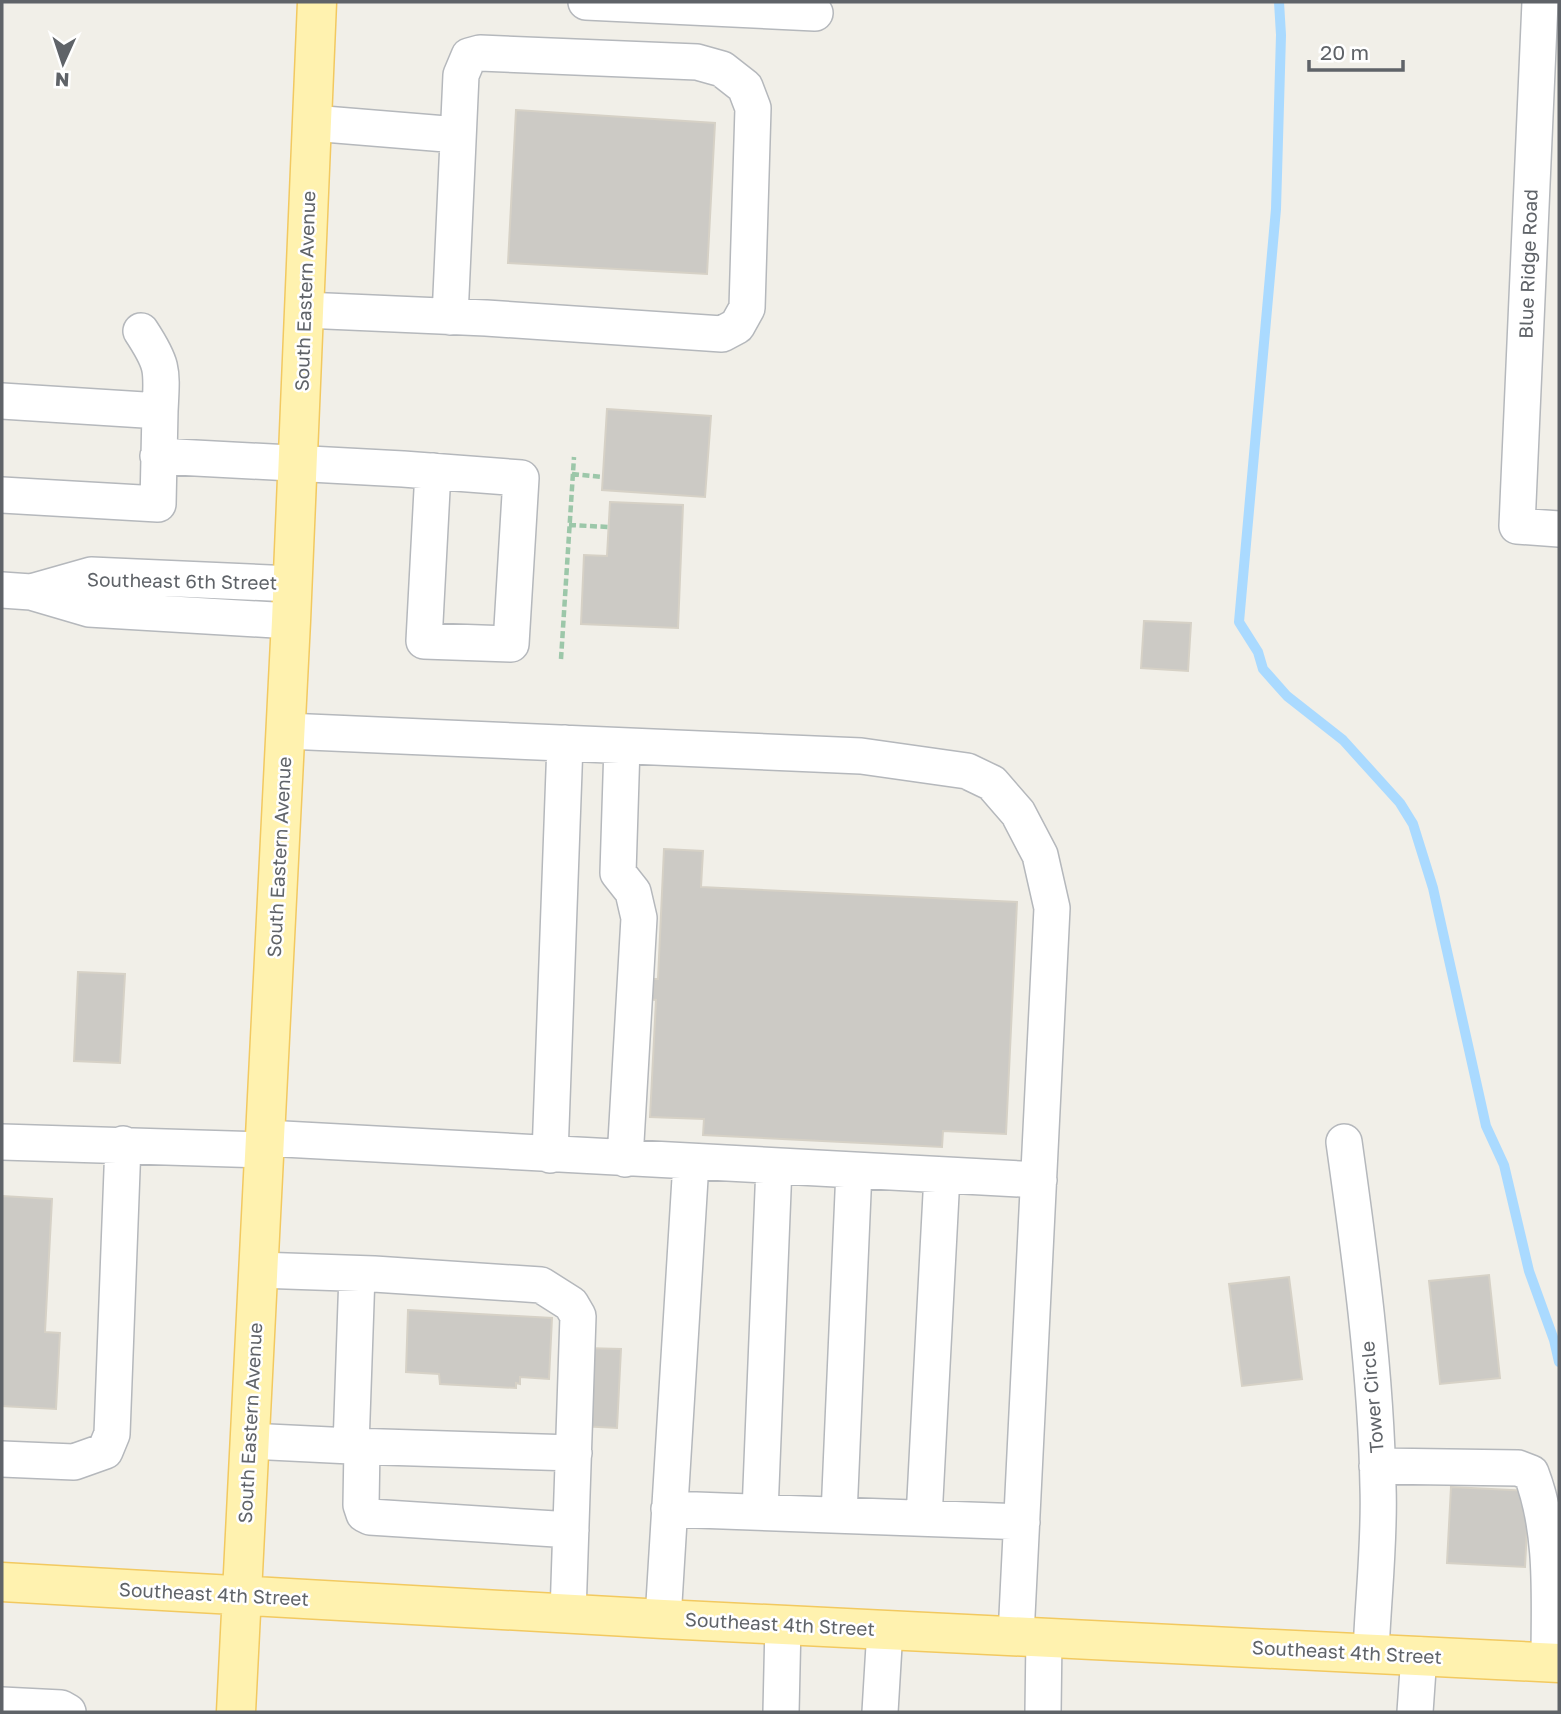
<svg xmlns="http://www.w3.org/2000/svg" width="1561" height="1714" viewBox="0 0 1561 1714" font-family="'Golos Text',sans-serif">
<rect width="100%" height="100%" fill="#f1efe8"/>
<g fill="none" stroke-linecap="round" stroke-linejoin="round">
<path stroke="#aadaff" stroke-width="10" d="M1279,2l2,33 -5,174 -37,413 19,30 5,17 24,27 56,44 57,63 13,21 20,64 53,238 18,39 25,106 25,69 5,22"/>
</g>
<path fill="#cccac5" stroke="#d6d1c6" stroke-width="2" d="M516,110l199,13 -8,151 -199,-11z
M607,409l104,7 -6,81 -103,-7z
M610,502l73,3 -5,123 -97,-4 3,-69 23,1z
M1144,621l47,2 -3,48 -47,-3z
M664,849l39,2 -2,36 316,15 -11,232 -63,-3 -1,16 -239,-12 1,-16 -54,-2 6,-117 -11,-1 1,-20h12z
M78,972l47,2 -5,89 -46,-2z
M2,1196l50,3 -7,133 15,1 -4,76 -54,-3z
M1489,1275l11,103 -60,6 -11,-103z
M1289,1277l13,102 -60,7 -13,-102z
M408,1310l144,8 -3,61 -29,-2v7l-4,-1v5l-76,-4 -1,-10 -33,-2z
M584,1348l37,1 -4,79 -37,-2z
M1451,1487l78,4 -4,76 -78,-4z"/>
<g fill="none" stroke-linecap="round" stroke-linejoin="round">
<g stroke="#b5b8bc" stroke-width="38">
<path id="minor" d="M586,2l229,11
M1540,2l-23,524 42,3
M312,123l146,12
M304,310l182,8 236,16 15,-8 10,-18 6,-200 -8,-21 -23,-18 -25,-7 -217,-9 -11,3 -8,19 -11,242
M141,331c23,35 21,39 19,80
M2,401l158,10 -2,93 -156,-9
M158,456l245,13 118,9 -10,166 -87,-3 9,-170
M2,590l29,2 58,17 202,12
M31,592l60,-17 201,9
M286,731l575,25 106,15 25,12 26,30 22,42 12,53 -36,728
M622,746l-4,127 15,19 6,26 -14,241
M265,1138l774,42
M2,1142l262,8
M1344,1142c16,114 32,230 34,345 2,53 -5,112 -7,166
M550,1155l15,-412
M258,1270l116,4 167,11 30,19 7,12 -10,298
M250,1441l101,5 6,-172
M351,1446l223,7
M362,1446l-1,59 3,9 6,3 201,13
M2,1459l72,3 31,-11 7,-17 11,-290
M1377,1466l141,2 13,5c23,60 18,126 18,189
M669,1509l353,13
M760,1512l14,-346
M839,1515l15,-345
M924,1518l18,-343
M663,1619l28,-457
M2,1705l59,3 7,4
M781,1712l2,-88
M880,1712l5,-83
M1043,1712l1,-75
M1415,1712l4,-57"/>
</g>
<g stroke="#f2c960" stroke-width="41">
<path id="major" d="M2,1582l661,37 896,44
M236,1712l55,-1091 26,-619"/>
</g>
<path stroke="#9cc7a9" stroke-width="4.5" stroke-dasharray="7 3.5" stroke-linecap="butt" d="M572,474l31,3
M569,525l40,2
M561,659l13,-202"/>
<use href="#minor" stroke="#fff" stroke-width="35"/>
<use href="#major" stroke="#fff2af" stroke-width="38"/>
</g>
<g text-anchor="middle" stroke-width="5" stroke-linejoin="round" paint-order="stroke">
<g font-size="19" fill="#5f6368" stroke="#fff">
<text transform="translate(1528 264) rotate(-88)" y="7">Blue Ridge Road</text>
<text transform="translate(305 291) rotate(-88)" y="7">South Eastern Avenue</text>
<text transform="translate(182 581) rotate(1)" y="7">Southeast 6th Street</text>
<text transform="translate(279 857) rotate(-87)" y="7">South Eastern Avenue</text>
<text transform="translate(1372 1397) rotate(-95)" y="7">Tower Circle</text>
<text transform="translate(250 1423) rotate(-87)" y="7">South Eastern Avenue</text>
<text transform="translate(214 1594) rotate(3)" y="7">Southeast 4th Street</text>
<text transform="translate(780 1624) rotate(3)" y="7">Southeast 4th Street</text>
<text transform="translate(1347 1652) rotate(3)" y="7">Southeast 4th Street</text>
</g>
</g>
<rect width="1561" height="1714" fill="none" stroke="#5f6368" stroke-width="7"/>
<g transform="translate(63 63) rotate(183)" stroke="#ffffff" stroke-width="5" paint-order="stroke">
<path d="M0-5L12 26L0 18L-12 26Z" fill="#5f6368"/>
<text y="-10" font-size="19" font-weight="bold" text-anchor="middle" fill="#5f6368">N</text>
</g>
<path d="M1309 60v10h94v-10" fill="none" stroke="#5f6368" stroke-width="3.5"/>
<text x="1320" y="60" font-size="21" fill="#5f6368" stroke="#ffffff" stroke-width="5" paint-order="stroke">20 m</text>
</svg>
